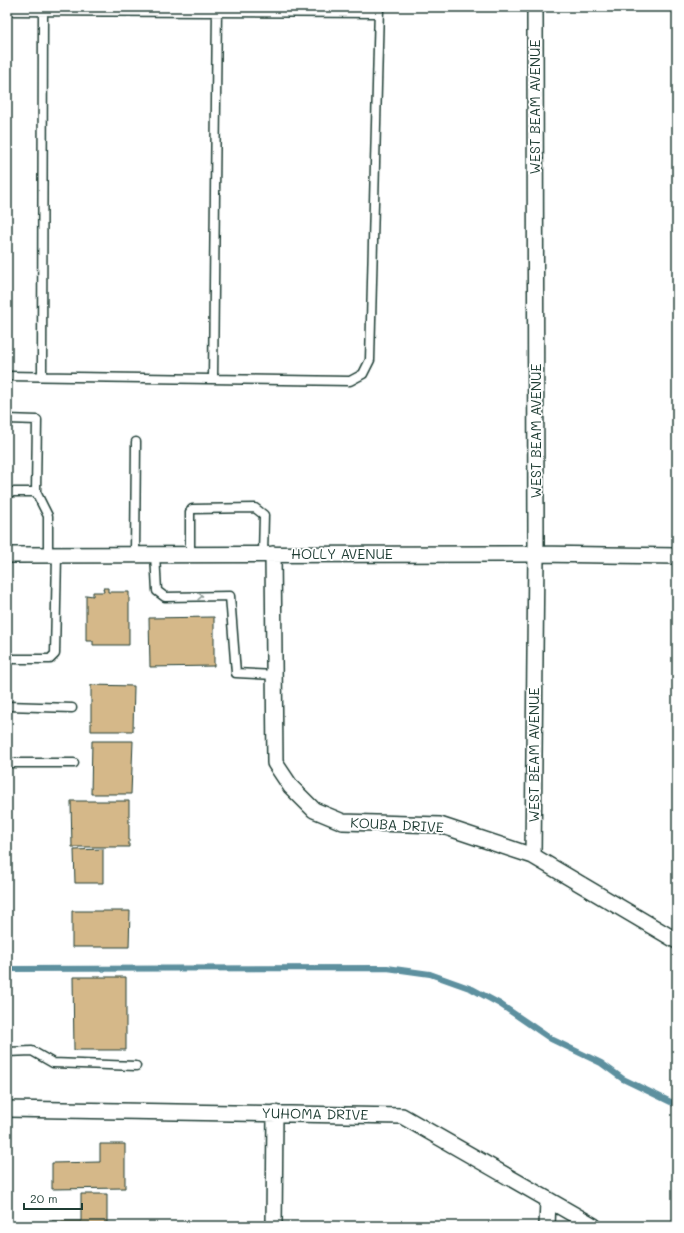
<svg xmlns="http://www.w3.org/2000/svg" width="684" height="1233" viewBox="0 0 684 1233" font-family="Mali,sans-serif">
<rect width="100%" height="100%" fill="#fff"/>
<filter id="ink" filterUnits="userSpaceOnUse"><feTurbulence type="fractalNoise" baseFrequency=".025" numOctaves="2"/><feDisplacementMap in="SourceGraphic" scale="8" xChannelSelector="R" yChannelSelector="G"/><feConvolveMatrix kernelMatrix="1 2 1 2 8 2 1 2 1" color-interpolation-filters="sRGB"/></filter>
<g filter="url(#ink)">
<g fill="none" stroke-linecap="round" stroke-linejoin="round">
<path stroke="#5d909f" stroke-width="6" d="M7,969l380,-1 43,6 42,15 28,15 51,35 50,24 22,16 54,26"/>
</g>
<path fill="#d5b889" stroke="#1f3d34" d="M103,588h5v4h21v53h-36v-4h-7v-46l7,1v-4h11z
M214,617v49l-64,1 -1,-49z
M91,685l43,1 -1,45h-42z
M92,741h41l-2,53h-40z
M71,801h58v46h-57z
M103,849v34h-28l-1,-33z
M72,911h58l-1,36h-57z
M73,977h53v73h-52z
M100,1144h25v44l-73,1v-26l48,-1z
M81,1194h26v32h-55v-5h29z"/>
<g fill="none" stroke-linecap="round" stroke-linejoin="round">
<g stroke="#1f3d34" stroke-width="11">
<path id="service" d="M7,11l372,2
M7,376l343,5 13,-7 7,-14 9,-353
M42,376l1,-365
M213,379l4,-371
M7,419l30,1 -1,72h-29
M36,492l12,24v39
M190,553v-41l2,-3 63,-1 9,7 -1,39
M135,554l1,-112
M155,554l2,37 8,6 65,-1 6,77 39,2
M7,659h43l5,-5 2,-99
M7,706l65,2
M7,763h67
M7,1052l25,-1 21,12 83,3"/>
</g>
<g stroke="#1f3d34" stroke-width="18">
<path id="minor" d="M273,554l2,209 16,24 23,23 29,12 97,3 93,31 144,85
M7,555l529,-1 141,2
M533,856l3,-302 -1,-547
M7,1109l395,7 192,110
M274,1226l1,-113
M547,1226l1,-26"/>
</g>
<use href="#service" stroke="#fff" stroke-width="8"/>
<use href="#minor" stroke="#fff" stroke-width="15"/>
</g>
<defs><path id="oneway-chevron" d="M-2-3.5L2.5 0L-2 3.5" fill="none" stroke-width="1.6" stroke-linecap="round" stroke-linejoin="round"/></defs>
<use stroke="#8f9e9a" href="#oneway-chevron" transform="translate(200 596) rotate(-1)"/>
</g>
<g text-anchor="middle" stroke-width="3.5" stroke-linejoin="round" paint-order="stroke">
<g font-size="14" fill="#1f3d34" stroke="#fff">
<text transform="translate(535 107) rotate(-90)" y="5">WEST BEAM AVENUE</text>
<text transform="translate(536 431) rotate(-90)" y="5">WEST BEAM AVENUE</text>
<text x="342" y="559">HOLLY AVENUE</text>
<text transform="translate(534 755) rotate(-90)" y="5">WEST BEAM AVENUE</text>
<text transform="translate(397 825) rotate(3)" y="5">KOUBA DRIVE</text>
<text transform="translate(315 1114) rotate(1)" y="5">YUHOMA DRIVE</text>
</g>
</g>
<rect width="684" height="1233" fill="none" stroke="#fff" stroke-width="24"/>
<rect x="12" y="12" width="660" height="1209" fill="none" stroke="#1f3d34" stroke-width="1.5" filter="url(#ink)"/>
<path d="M24 1203v6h58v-6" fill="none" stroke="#1f3d34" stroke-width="2"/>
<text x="30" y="1203" font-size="12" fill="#1f3d34" stroke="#ffffff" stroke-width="3" paint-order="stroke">20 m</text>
</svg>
